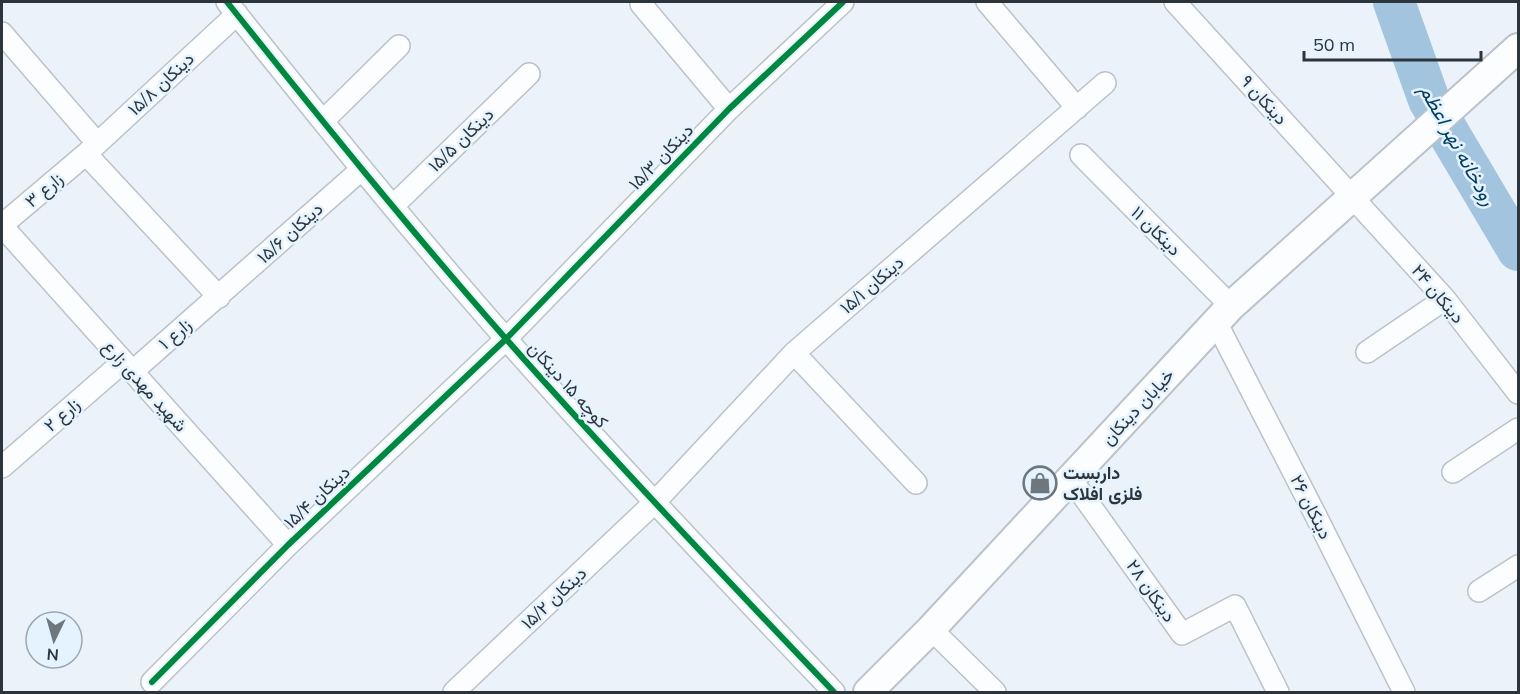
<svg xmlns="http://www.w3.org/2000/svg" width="1520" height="694" viewBox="0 0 1520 694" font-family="Mulish,Vazirmatn,sans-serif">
<rect width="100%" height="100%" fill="#ebf2f9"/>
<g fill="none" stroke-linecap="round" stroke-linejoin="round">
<path stroke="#a2c4de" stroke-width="42" d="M1394,2l35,98 89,150"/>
<g stroke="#bbc2c9" stroke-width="24">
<path id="minor" d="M227,2c91,114 183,228 280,338 106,120 216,236 327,352
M987,2l90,106
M1175,2l270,297 73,94
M641,4l88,105
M2,33l95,110
M323,121l76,-75
M86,154l133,143
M1081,155l150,151
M393,206l136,-132
M2,225l84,-71 151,-140
M2,226l286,319
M1216,322l98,190 90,180
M1367,352l78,-53
M794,353l122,130
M132,372l230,-203
M2,467l121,-105
M1453,472l65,-43
M1071,479l111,155 53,-28 43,86
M1479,591l39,-25
M931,629l64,63
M152,682l136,-137 218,-206 223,-230 114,-107
M454,692l200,-189 140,-150 311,-270"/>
</g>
<g stroke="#bbc2c9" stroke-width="32">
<path id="secondary" d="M868,692l63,-63 300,-323 287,-258"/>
</g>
<use href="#minor" stroke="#fcfdfe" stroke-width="21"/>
<use href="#secondary" stroke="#fcfdfe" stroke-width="28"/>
<g stroke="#e5f3ff" stroke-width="10">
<path id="cycleway" d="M227,2c91,114 183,228 280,338 106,120 216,236 327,352
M152,682l136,-137 218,-206 223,-230 114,-107"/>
</g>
<use href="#cycleway" stroke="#00873e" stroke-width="6"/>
</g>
<defs>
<g id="shop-ring" transform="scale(1.725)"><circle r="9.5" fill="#e5f3ff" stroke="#6f777e" stroke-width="1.5"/><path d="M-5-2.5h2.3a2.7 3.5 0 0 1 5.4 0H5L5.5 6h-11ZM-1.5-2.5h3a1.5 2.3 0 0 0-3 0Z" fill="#6f777e"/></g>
</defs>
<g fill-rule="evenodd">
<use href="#shop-ring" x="1040" y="483"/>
</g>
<g text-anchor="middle" stroke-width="5" stroke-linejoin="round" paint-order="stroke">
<g font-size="18" fill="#2c353c" stroke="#e5f3ff">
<text transform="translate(161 84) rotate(-43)" y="6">۱۵/۸ دینکان</text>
<text transform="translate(1264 100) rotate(48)" y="6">۹ دینکان</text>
<text transform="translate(461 140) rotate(-44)" y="6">۱۵/۵ دینکان</text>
<text transform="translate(661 157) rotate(-46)" y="6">۱۵/۳ دینکان</text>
<text transform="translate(44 190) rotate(-40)" y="6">۳ زارع</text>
<text transform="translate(1156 231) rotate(45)" y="6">۱۱ دینکان</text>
<text transform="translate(290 233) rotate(-42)" y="6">۱۵/۶ دینکان</text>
<text transform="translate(872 285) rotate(-41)" y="6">۱۵/۱ دینکان</text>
<text transform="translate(1438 294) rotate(50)" y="6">۲۴ دینکان</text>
<text transform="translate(175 334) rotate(-41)" y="6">۱ زارع</text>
<text transform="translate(568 385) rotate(48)" y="6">کوچه ۱۵ دینکان</text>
<text transform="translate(145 386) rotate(48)" y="6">شهید مهدی زارع</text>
<text transform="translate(1138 407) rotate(-47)" y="6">خیابان دینکان</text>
<text transform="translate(62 415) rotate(-41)" y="6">۲ زارع</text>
<text transform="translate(317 497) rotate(-43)" y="6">۱۵/۴ دینکان</text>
<text transform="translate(1311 507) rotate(63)" y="6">۲۶ دینکان</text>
<text transform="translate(1151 591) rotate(55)" y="6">۲۸ دینکان</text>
<text transform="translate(554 598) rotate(-43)" y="6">۱۵/۲ دینکان</text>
</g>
<g font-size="18" font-weight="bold" fill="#2c353c" stroke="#e5f3ff" text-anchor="start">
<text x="1063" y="479">داربست<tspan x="1063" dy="21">فلزی افلاک</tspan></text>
</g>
<g font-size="20" font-style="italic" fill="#043e5f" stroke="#e5f3ff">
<text transform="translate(1458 145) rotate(61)" y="7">رودخانه نهر اعظم</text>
</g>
</g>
<rect width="1520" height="694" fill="none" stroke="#2c353c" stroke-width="6"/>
<g transform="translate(54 640) rotate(185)"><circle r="28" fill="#e5f3ff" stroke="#9ba7b1" stroke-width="1.5"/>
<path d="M0-4.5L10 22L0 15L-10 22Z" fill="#6f777e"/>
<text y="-9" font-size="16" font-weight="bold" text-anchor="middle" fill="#2c353c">N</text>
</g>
<path d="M1304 51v9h177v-9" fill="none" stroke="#2c353c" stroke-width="3"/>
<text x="1313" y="51" font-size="18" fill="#2c353c" stroke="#e5f3ff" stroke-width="4.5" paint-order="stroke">50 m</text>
</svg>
